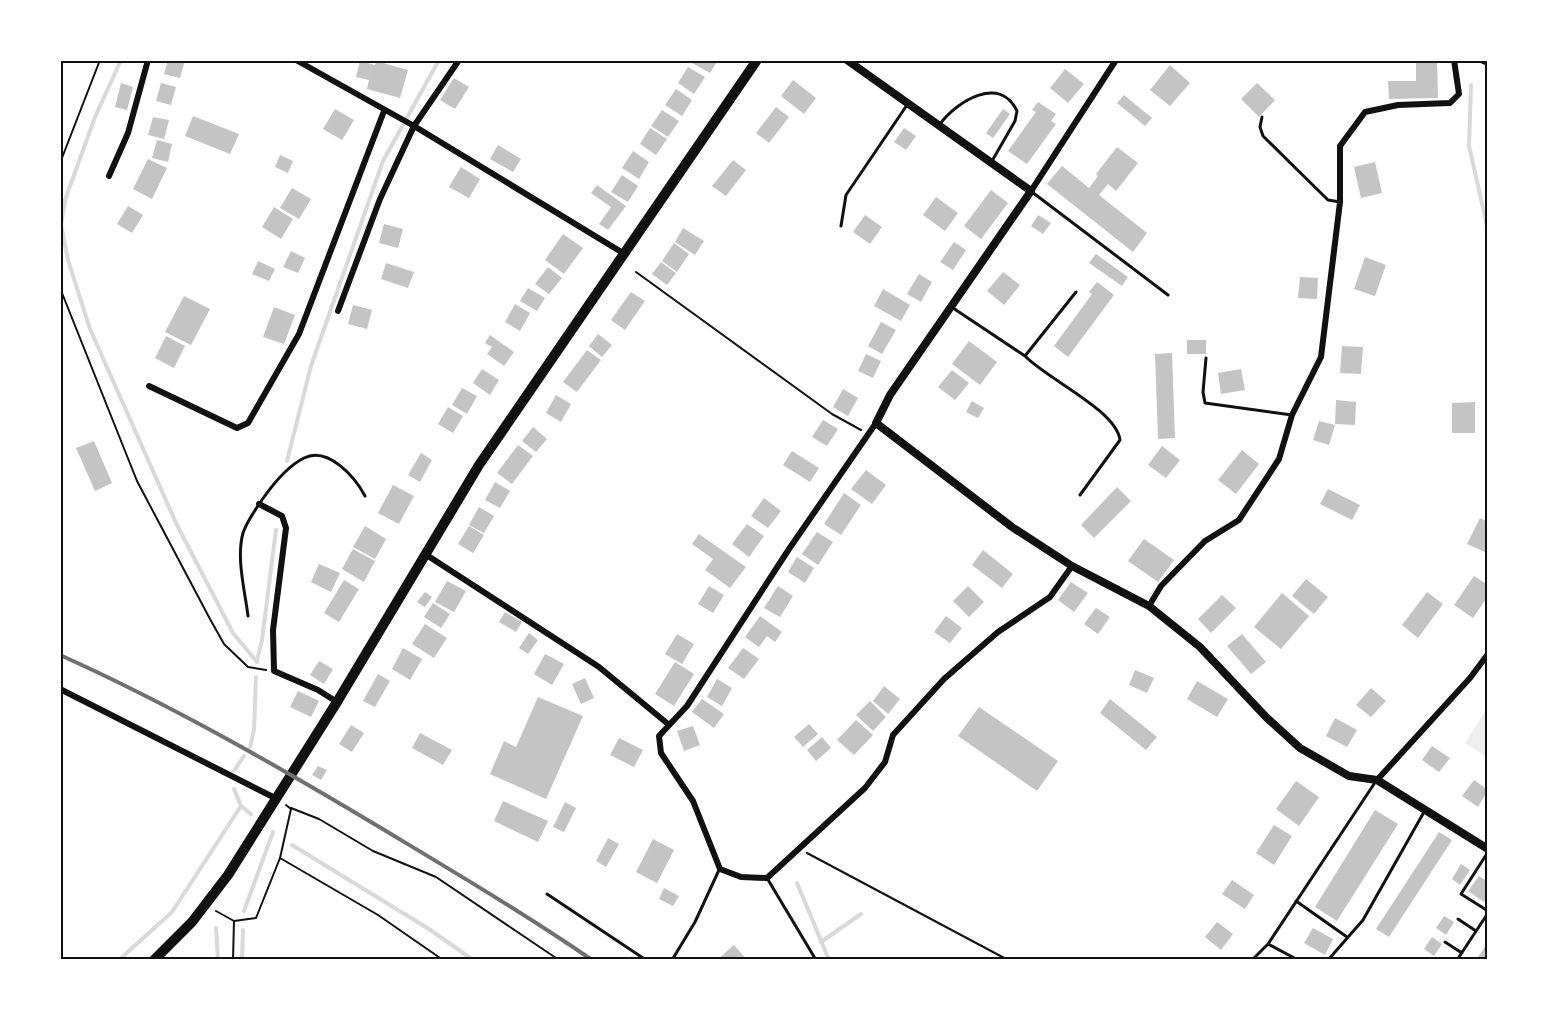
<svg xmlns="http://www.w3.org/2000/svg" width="1548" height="1020" viewBox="0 0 1548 1020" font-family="Georgia,serif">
<rect width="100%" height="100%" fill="#fff"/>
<path fill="#eee" d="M1488,707v51l-23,-15z"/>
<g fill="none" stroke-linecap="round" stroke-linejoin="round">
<path stroke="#d9d9d9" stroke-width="4" d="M121,60l-26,57 -30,83 -4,25 7,35 22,69 86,194 57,110 24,29
M1471,85l-2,61 19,84
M287,461l24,-95 72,-205 56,-101
M257,661l5,-21 14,-110
M250,747l4,-17 2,-53
M234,771l10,-15
M234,789l7,17 10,8
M292,845l137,84 44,31
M797,883l32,77
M244,911l29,-79
M216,928l2,32
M821,942l40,-28
M119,960l53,-48 69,-106
M242,960l1,-30"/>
</g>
<path fill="#c4c4c4" d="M168,60h17l-5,18 -16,-4z
M694,60h24l-8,13 -18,-10z
M1416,60h21l1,38 -49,1 -1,-18h28z
M360,61l15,4 1,-4 32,9 -8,28 -33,-9 2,-9 -13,-3z
M1170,65l20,18 -20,23 -20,-16z
M688,67l17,10 -11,17 -16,-11z
M1065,69l19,15 -16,19 -18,-15z
M454,78l15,9 -14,22 -15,-9z
M793,80l23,18 -12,16 -23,-18z
M121,83l12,4 -6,23 -12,-3z
M161,83l15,4 -5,18 -15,-4z
M1257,83l18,17 -16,17 -18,-18z
M676,89l16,11 -10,16 -17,-11z
M1124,95l28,23 -7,8 -28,-23z
M1038,102l18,12 -5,7 5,3 -29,40 -19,-13 28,-39 -4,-2z
M776,107l13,10 -20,26 -13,-10z
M335,109l19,11 -12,20 -19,-11z
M1003,109l7,5 -17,24 -7,-5z
M662,110l17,11 -11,16 -17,-11z
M193,116l46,18 -9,20 -45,-18z
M153,117l16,3 -5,19 -16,-4z
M650,128l17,11 -11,16 -16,-11z
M904,128l12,8 -10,14 -12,-8z
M157,140l15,4 -4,18 -16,-4z
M498,145l23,14 -8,13 -23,-13z
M1117,147l21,16 -22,28 -8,-7 -9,11 48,38 -14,19 -86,-68 15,-18 27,22 9,-12 -2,-2z
M633,151l16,11 -10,17 -17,-11z
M280,155l13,6 -5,12 -13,-6z
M148,159l19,9 -15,31 -19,-10z
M733,160l13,10 -20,26 -14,-10z
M1375,162l7,31 -21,5 -7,-31z
M461,167l19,12 -11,19 -20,-11z
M622,175l16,11 -10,16 -17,-10z
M597,185l29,21 -18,24 -9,-6 12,-17 -20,-14z
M292,188l19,11 -12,20 -19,-11z
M991,190l17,13 -27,36 -17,-13z
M936,197l22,16 -13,18 -22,-16z
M128,206l15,9 -11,18 -15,-9z
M274,207l19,12 -12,20 -19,-12z
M865,215l17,12 -12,17 -17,-12z
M1038,215l13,8 -8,11 -12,-8z
M384,224l19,5 -5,19 -19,-5z
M683,228l21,13 -9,14 -20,-13z
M563,234l20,14 -19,26 -19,-14z
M954,242l12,8 -13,20 -13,-8z
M674,243l15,11 -12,18 -15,-11z
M291,251l14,7 -7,15 -15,-6z
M1096,254l32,23 -6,9 -33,-23z
M1365,257l21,8 -11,31 -21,-7z
M258,261l17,8 -6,12 -17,-7z
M661,262l15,11 -9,12 -15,-11z
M386,263l28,9 -6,16 -27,-9z
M548,267l14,11 -13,16 -14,-10z
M1003,272l17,13 -16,20 -17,-14z
M919,274l13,8 -11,20 -14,-8z
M1300,277l18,1 -1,21 -19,-1z
M1097,282l17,13 -46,62 -14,-11 38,-52 -3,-2z
M528,288l17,10 -8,13 -17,-10z
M883,289l27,16 -9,16 -27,-15z
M631,292l14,9 -20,29 -14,-10z
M184,296l26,13 -19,36 -26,-13z
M515,304l15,9 -10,18 -15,-9z
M353,305l19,5 -5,19 -19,-5z
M274,307l21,8 -11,29 -21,-7z
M881,322l15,8 -14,24 -14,-8z
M598,334l14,11 -10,12 -13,-11z
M490,335l24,17 -10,14 -17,-12 5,-7 -7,-4z
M166,336l19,10 -11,22 -19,-10z
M1187,340h19v14h-19z
M969,341l28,21 -17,23 -28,-21z
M1342,346l21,1 -2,27 -21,-1z
M587,350l14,10 -24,32 -14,-10z
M1172,353l3,85 -17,1 -3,-85z
M866,354l15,7 -8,17 -15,-7z
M482,369l17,11 -9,15 -17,-12z
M1241,369l4,21 -24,4 -3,-21z
M952,370l17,13 -14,17 -17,-13z
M462,388l15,8 -10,18 -15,-9z
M843,389l15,9 -10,18 -15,-9z
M556,395l15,9 -10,18 -15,-9z
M1336,400l20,2 -1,23 -20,-1z
M972,401l12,7 -6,10 -12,-6z
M1475,402v31h-23v-30z
M448,407l15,9 -10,17 -15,-9z
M823,420l15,9 -11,17 -15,-9z
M1319,421l16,4 -6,20 -16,-5z
M533,427l14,12 -11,13 -14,-11z
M94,441l18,42 -17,8 -19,-43z
M518,445l15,11 -21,28 -15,-11z
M1162,446l18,14 -14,18 -18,-13z
M1242,450l17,14 -23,30 -18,-14z
M792,451l27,17 -9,14 -27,-17z
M421,453l11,7 -12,22 -12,-7z
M866,470l20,15 -14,19 -21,-15z
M495,482l15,9 -10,17 -15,-8z
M393,485l21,11 -15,28 -21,-11z
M1117,487l14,14 -37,37 -13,-13z
M1328,489l32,16 -8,15 -32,-16z
M844,493l17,12 -20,30 -17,-11z
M764,498l17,13 -13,17 -17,-12z
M479,507l15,9 -10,17 -15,-8z
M1480,518l8,4 -1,31 -20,-9z
M747,524l17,12 -15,21 -17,-13z
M365,526l21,13 -11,20 -22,-12z
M469,526l15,9 -11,18 -15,-9z
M817,532l16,10 -15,23 -16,-11z
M699,534l47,33 -16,21 -25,-18 8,-11 -21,-15z
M1144,539l30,21 -16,22 -30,-21z
M353,549l22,12 -11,21 -22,-13z
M983,550l30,24 -11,14 -30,-23z
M797,557l17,11 -9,15 -17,-11z
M319,564l21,9 -9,19 -20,-10z
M1474,576l14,9v11l-15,22 -19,-13z
M1306,579l22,18 -14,17 -22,-18z
M344,580l15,9 -20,33 -15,-9z
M447,581l19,10 -12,21 -19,-10z
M1071,582l17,11 -14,19 -16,-12z
M709,586l15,9 -11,18 -15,-9z
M778,586l15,10 -13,21 -16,-9z
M968,586l16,16 -15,15 -16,-16z
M425,592l7,5 -7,10 -8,-5z
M1427,592l16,12 -25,34 -16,-13z
M1282,593l27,23 -28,33 -27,-22z
M1222,595l14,13 -25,25 -13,-14z
M433,603l17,11 -9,14 -17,-11z
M1096,608l14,9 -12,17 -14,-10z
M505,612l17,10 -6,10 -17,-10z
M760,616l22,16 -7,10 -8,-6 -8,11 -14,-10z
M946,616l16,12 -12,15 -16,-11z
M425,624l22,14 -13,20 -22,-14z
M529,633l9,7 -10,14 -9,-6z
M677,634l17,10 -12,20 -17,-10z
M1242,634l24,28 -15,12 -24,-28z
M403,648l19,11 -12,21 -18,-11z
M743,648l16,11 -15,20 -16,-11z
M545,654l19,10 -12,21 -18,-11z
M319,661l14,8 -9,15 -14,-9z
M675,662l19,12 -20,32 -19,-12z
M1135,670l19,8 -7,15 -18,-8z
M378,674l12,7 -15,26 -12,-6z
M585,678l9,20 -13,6 -9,-20z
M717,679l15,9 -10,18 -15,-9z
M1197,681l31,18 -11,18 -30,-18z
M884,686l16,13 -12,15 -15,-13z
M1371,688l15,13 -15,16 -15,-12z
M298,691l21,10 -8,16 -21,-10z
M538,697l45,19 -37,83 -56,-25 14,-33 12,6z
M702,699l22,15 -10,14 -22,-16z
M1110,699l47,38 -11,13 -46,-37z
M870,701l16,16 -13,14 -17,-16z
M979,707l79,54 -21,30 -79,-55z
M1335,718l22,12 -10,17 -21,-11z
M856,720l17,15 -19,20 -17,-15z
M809,724l9,10 -15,13 -9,-10z
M351,725l13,8 -12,19 -13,-8z
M693,726l7,19 -16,6 -7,-20z
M420,733l32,17 -9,15 -31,-17z
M822,737l9,11 -15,13 -9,-11z
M619,738l24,12 -9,17 -24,-12z
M1432,746l18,12 -11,14 -17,-12z
M318,766l9,4 -6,10 -9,-5z
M1474,780l14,10 -10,17 -16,-11z
M1296,781l23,16 -20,29 -23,-17z
M503,801l45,20 -10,21 -44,-21z
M565,802l11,6 -12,24 -11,-5z
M1375,810l23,14 -61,97 -22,-14z
M1274,825l18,11 -18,29 -18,-12z
M1439,832l13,8 -63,97 -13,-8z
M608,838l11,6 -13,23 -10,-6z
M653,839l21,11 -17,33 -21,-11z
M1461,864l9,6 -10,15 -8,-6z
M1479,876l9,6v13l-4,7 -16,-11z
M1232,880l22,15 -9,14 -23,-15z
M664,888l15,8 -6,10 -14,-7z
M1444,916l10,6 -8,13 -10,-7z
M1217,922l16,12 -12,16 -16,-13z
M1313,928l20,11 -8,16 -21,-12z
M1432,937l10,7 -8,12 -10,-7z
M1488,942v18h-12z
M734,945l13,15h-30z"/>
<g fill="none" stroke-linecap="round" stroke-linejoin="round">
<path stroke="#111" stroke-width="2" d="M60,163l40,-103
M636,272l196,142 29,16
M60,288l77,193 73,138 14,25 24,23 18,3
M291,808l28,11 54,32 63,26 123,83
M807,853l201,107
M280,858l11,-49 -5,-4
M216,911l18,10 -1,39
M234,921l22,-3 24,-60 98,57 65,45"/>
<path stroke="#111" stroke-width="3" d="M1262,117l-2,10 3,9 65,64 12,2
M940,124c16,-22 60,-50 77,-13l-2,10 -23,40
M1032,192l136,103
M841,226l5,-31 61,-90
M953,308l72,48 51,-64
M1025,356c22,23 91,54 95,84l-40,55
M1206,358l-3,34 2,11 87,12
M248,616c-3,-25 -12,-58 -5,-83 4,-12 14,-26 21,-36 10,-14 24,-31 40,-39 24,-12 51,19 61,38
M1488,852l-27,42 27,17
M767,878l49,82
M547,894l99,66
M1296,901l51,36
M1458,919l18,12
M1445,942l17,11
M1268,944l30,16
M672,960l23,-38 24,-52
M1252,960l16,-16 108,-163
M1328,960l35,-40 61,-108
M1457,960l31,-47"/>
<path stroke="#111" stroke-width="6" d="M296,60l118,66 209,127
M1481,60l7,3
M109,176l19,-43 20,-73
M1031,191l85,-131
M338,311l42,-112 34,-73 45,-66
M149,386l88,42 11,-5 51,-89 85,-223
M876,423l-87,126 -102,157 -28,30 2,17 32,48 27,68 21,8 26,1 98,-90 20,-26 8,-27 51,-56 54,-47 52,-35 22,-31
M259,504l23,12 4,12 -13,102 1,41 44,19 19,12
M425,554l174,113 69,57
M1149,606l12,-20 44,-45 34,-21 40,-61 13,-44 29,-58 19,-155v-56l25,-34 33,-7 52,-2 9,-9 -5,-34
M60,689l217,110
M1377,780l93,-102 18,-24"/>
<path stroke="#111" stroke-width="8" d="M847,60l184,131 -141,204 -14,28 136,104 60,39 77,40 51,41 66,70 34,31 49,28 28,4 111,69"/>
<path stroke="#111" stroke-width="10" d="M154,960l38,-38 36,-47 109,-173 142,-237 278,-405"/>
<path stroke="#707070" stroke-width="4" d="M60,655c109,49 214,109 316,170 73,44 146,87 216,135"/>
</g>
<rect width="1548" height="1020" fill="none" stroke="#ffffff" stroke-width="123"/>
<rect x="62" y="62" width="1424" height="896" fill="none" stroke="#111" stroke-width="2"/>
</svg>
